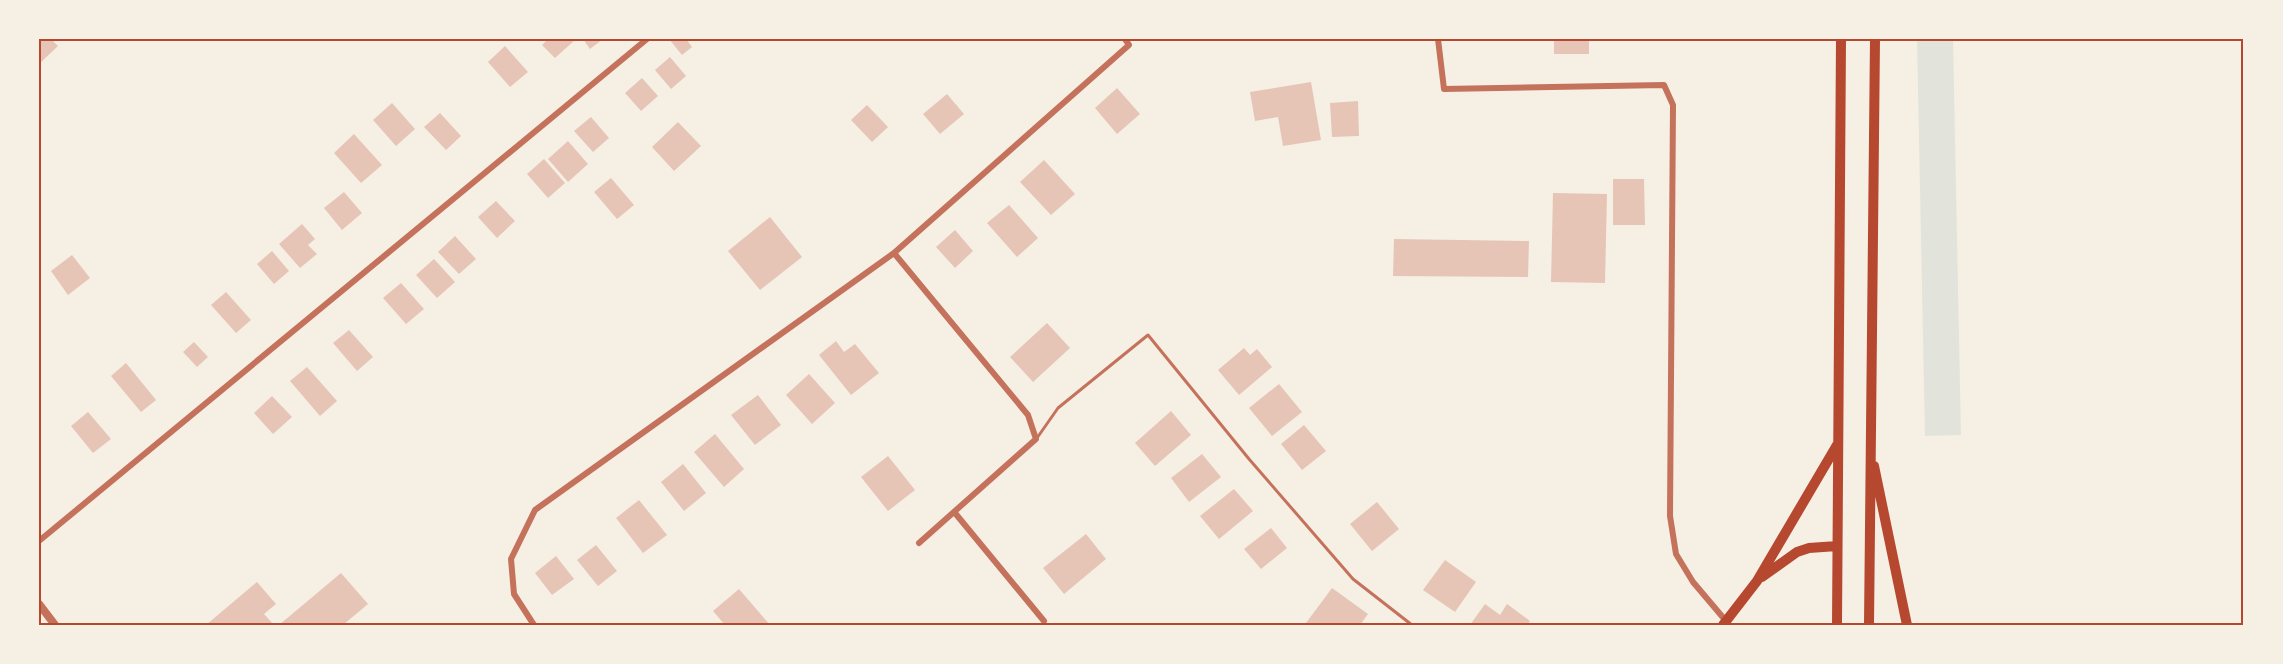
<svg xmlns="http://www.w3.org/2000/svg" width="2283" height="664" viewBox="0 0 2283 664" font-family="Inter,sans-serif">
<rect width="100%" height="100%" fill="#f6efe4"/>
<path fill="#e2e4dc" d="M1917,39h36l8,396 -36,1z"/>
<path fill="#e6c5b7" d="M39,39h12l7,7 -19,18z
M548,39h28l-21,19 -13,-13z
M583,39h20l-13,10z
M669,39h17l6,8 -10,8z
M1554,39h35v15h-35z
M505,46l23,26 -18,15 -22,-25z
M670,57l16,19 -15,13 -16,-19z
M642,78l16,18 -17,15 -16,-18z
M1311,82l10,58 -38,6 -5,-29 -23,4 -5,-29z
M1117,88l23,26 -23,20 -22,-26z
M947,94l17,20 -24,20 -17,-20z
M1358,101l1,35 -27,1 -2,-34z
M392,103l23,26 -19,17 -23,-26z
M867,105l21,22 -16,15 -21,-22z
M440,113l21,23 -15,14 -22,-23z
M591,117l18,21 -16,14 -19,-21z
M678,122l23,24 -27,25 -22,-24z
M354,134l28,31 -21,18 -27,-30z
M568,141l20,23 -20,18 -20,-23z
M544,159l21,24 -17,15 -21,-24z
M1044,160l31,34 -24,21 -31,-33z
M611,178l23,27 -17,14 -23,-27z
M1613,179h31l1,46h-32z
M344,192l18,21 -20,17 -18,-22z
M1553,193l54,1 -2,89 -54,-1z
M496,201l19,20 -18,17 -19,-21z
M1009,205l29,33 -21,19 -30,-34z
M770,217l32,40 -42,33 -32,-39z
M302,224l13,15 -7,6 9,9 -17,14 -21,-24z
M955,230l18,21 -18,17 -19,-21z
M455,236l21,23 -17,15 -21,-22z
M1394,239l135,2 -1,36 -135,-1z
M272,251l17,20 -15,13 -17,-20z
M72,255l18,23 -22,17 -17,-24z
M434,259l21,23 -18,16 -21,-23z
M401,283l23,26 -18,15 -23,-26z
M226,292l25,28 -15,13 -25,-28z
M1047,323l23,25 -37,34 -23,-25z
M349,330l24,27 -16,14 -24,-28z
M836,341l8,11 11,-8 24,29 -28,22 -32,-40z
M194,342l14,15 -11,10 -14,-15z
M1244,348l6,7 7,-6 15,18 -33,28 -21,-25z
M126,363l30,37 -15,12 -30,-36z
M307,367l30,34 -17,15 -30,-35z
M809,374l26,29 -23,21 -26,-29z
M1279,384l23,28 -30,24 -23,-28z
M758,395l23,30 -26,20 -24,-30z
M272,396l20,21 -19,17 -19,-21z
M1171,411l20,24 -36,31 -20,-23z
M88,412l23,27 -18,14 -22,-27z
M1304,425l22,26 -24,19 -21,-26z
M715,434l29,35 -20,18 -30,-35z
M1202,454l19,23 -32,25 -18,-24z
M888,456l27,34 -27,21 -27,-34z
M683,464l23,29 -22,18 -23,-29z
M1234,489l19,22 -34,28 -19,-23z
M639,500l28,35 -24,18 -27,-35z
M1377,502l22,27 -27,22 -22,-27z
M1271,528l16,20 -26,21 -17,-20z
M1086,534l20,25 -42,35 -21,-26z
M596,545l21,26 -19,15 -21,-26z
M556,556l18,23 -22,16 -17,-22z
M1445,560l31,22 -21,30 -32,-22z
M341,573l27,31 -25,21h-64z
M257,582l19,22 -12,10 10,11h-68z
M1332,588l36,26 -8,11 -54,-2z
M739,589l31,36h-45l-12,-14z
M1485,604l15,11 7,-11 23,17 -3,4h-57z"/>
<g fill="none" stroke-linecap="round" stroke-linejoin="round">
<path stroke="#c5725c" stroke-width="3" d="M1037,438l21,-30 90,-73 101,124 104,120 59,46"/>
<path stroke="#c5725c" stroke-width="6" d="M1438,39l6,50 220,-4 9,20 -3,411 6,38 17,28 33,39
M894,253l134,162 8,24 -117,104
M955,513l89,108
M39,541l608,-502
M534,625l-20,-31 -3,-35 24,-49 359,-257 235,-208 -4,-6"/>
<path stroke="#c5725c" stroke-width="8" d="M39,604l16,21"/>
<path stroke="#b5482f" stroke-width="10" d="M1874,466l33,159
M1762,577l35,-25 12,-4 28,-2
M1723,625l34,-44 80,-136
M1837,625l4,-586
M1869,625l6,-586"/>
</g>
<rect width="2283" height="664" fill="none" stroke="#f6efe4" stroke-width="81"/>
<rect x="40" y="40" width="2202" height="584" fill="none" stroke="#b5482f" stroke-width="2"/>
</svg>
